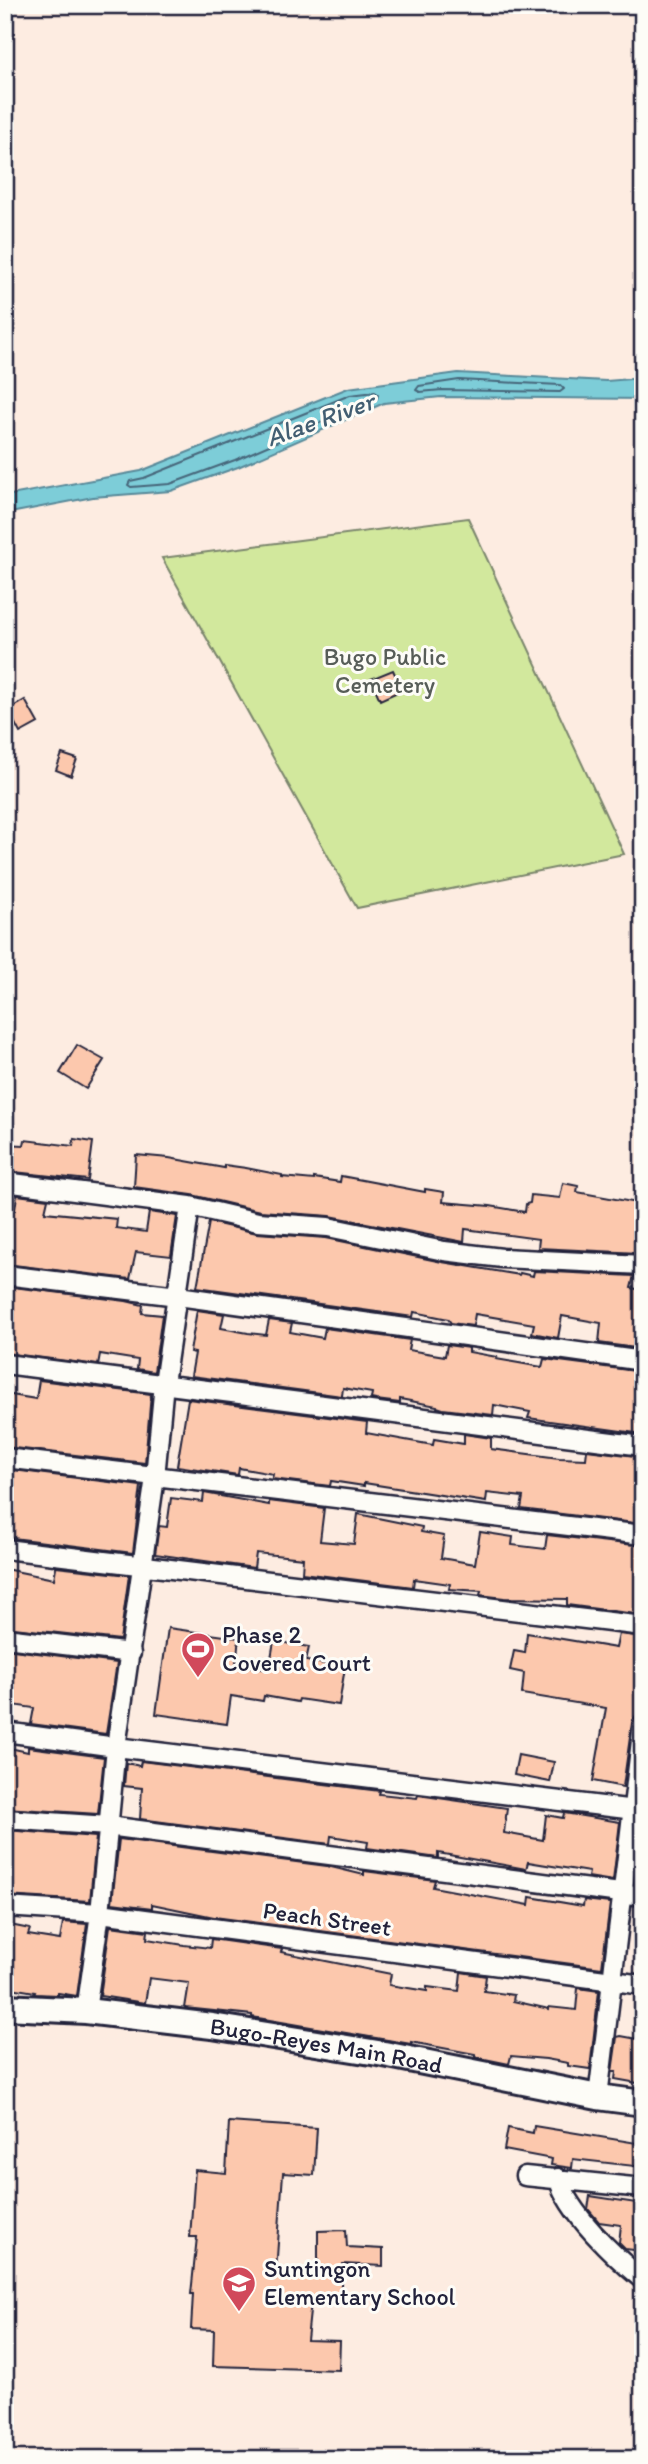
<svg xmlns="http://www.w3.org/2000/svg" width="648" height="2464" viewBox="0 0 648 2464" font-family="Itim,sans-serif">
<rect width="100%" height="100%" fill="#fdece1"/>
<filter id="ink" filterUnits="userSpaceOnUse"><feTurbulence type="fractalNoise" baseFrequency=".0143" numOctaves="2"/><feDisplacementMap in="SourceGraphic" scale="14" xChannelSelector="R" yChannelSelector="G"/><feConvolveMatrix kernelMatrix="1 2 1 2 8 2 1 2 1" color-interpolation-filters="sRGB"/></filter>
<g filter="url(#ink)">
<path fill="#d2e89d" stroke="#7a856c" stroke-width="2" d="M468,518l156,336 -267,54 -195,-350z"/>
<path fill="#7dcdd8" stroke="#598999" stroke-width="2" d="M458,373l148,8 37,-3v21l-202,-2 -57,6 -146,64 -67,24 -78,6 -88,17v-18l136,-25 207,-83z"/>
<g fill="none" stroke-linecap="round" stroke-linejoin="round">
<path stroke="#46667a" stroke-width="2" d="M459,380l101,5 4,4 -4,3 -118,-2 -22,2 -4,-2 3,-4z
M375,392l3,2 -1,4 -142,62 -65,24 -39,3 -3,-2 2,-4 14,-3 206,-83z"/>
</g>
<path fill="#fcc8ad" stroke="#22223b" stroke-width="2" d="M393,670l9,20 -22,10 -9,-21z
M25,700l13,23 -18,10 -12,-23z
M62,754l15,5 -6,17 -15,-6z
M77,1045l27,15 -18,29 -26,-16z
M74,1139l19,3 -5,38 -83,-9v-27l19,1 1,-5 48,6z
M136,1155l33,3 55,10v-3l22,3 36,7v2l32,3v-2l26,4 1,-6 84,16v-3l19,3 -1,10 47,4 35,6 1,-8 4,-1 1,-8 29,3 3,-15 15,3 -1,6 66,12v43h-3l-1,6 -101,-5 1,-9 -74,-10 -1,13 -134,-26 -70,-5 -68,-16 -58,-8z
M17,1195l31,4 -3,13 72,7 -1,9 30,4 3,-20 28,4 -6,40 -35,-4 -6,27 -125,-15v-55l10,1z
M209,1222l48,11 69,5 116,24 77,13 1,-2 13,3 1,-5 100,5 -3,12 12,2v59l-44,-6 2,-20 -39,-7 -4,22 -26,-5 2,-9 -59,-10 -2,12 -22,-3 -3,-4 -34,-7 -1,5 -216,-30z
M5,1286l121,15 17,4 -1,8 20,2 -8,57 -17,-3 1,-9 -38,-6 -2,11 -93,-12z
M197,1310l27,4 -3,14 27,5 18,2 3,-15 23,3 -2,9 33,6 2,-10 85,12 -2,10 37,6 2,-11 22,3v4l28,5 -1,2 46,8 2,-8 99,13v62l-115,-16 2,-6 -36,-7 -1,10 -50,-6 -6,-2v-1l-37,-7v4l-24,-3 -5,-1 1,-6 -29,-5 -1,8 -151,-20 4,-23 -5,-1z
M39,1380l112,14 -6,69 -140,-16v-53l31,5z
M188,1399l179,23 -1,11 67,12 1,-6 30,5v-10l27,4v11l68,9 27,1 1,-9 56,7v67l-122,-15 2,-12 -36,-4 -1,9 -122,-19v3l-33,-5 -1,5 -58,-7 1,-5 -34,-6 -1,7 -61,-9z
M5,1469l136,17 -8,67 -128,-16z
M204,1493l65,12v-4l55,7 -4,33 34,3 4,-30 64,13 -1,5 23,4 -3,22 34,6 5,-32 33,5 -1,8 33,4 2,-14 96,11v69l-76,-10v-6l-63,-1 -24,-3 1,-4 -32,-2 1,-5 -36,-5 -1,8 -111,-14 1,-15 -47,-5 -2,15 -99,-14 4,-28 8,1 4,-29 32,4z
M56,1567l73,8 -9,65 -115,-13v-58l49,10z
M168,1628l71,10 -3,26 33,6 5,-29 35,6 -3,14 39,6 -6,38 -40,-6 -1,3 -34,-6 -1,5 -32,-5 -4,28 -71,-10z
M527,1633l89,15 3,-14 24,3v39l-7,39 -4,8 -9,64 -30,-6 13,-73 -84,-14 2,-21 -14,-3 4,-19 11,2z
M5,1649l112,14 -11,71 -75,-10 3,-16 -29,-4z
M5,1747l23,5v-5l76,10 -6,57 -93,-6z
M518,1755l36,7 -4,20 -36,-7z
M141,1761l239,30 -1,3 38,4 1,-3 89,13 -3,25 39,7 3,-25 17,3 1,-5 56,9 -7,59 -25,-4 1,-5 -61,-10 -2,7 -88,-16v5l-71,-10 1,-6 -37,-6 -1,8 -190,-25 2,-31 -18,-2 2,-23 14,3z
M5,1830l91,7 -6,64 -85,-5z
M119,1839l208,27 37,9v-4l71,9 -2,7 96,18 1,-8 53,9 1,-6 26,3 -8,65 -388,-51 -62,-13v4l-40,-5z
M63,1922l24,2 -10,72 -19,-3v2l-24,-1 1,-2 -30,-5v-63l25,5 -2,6 32,5z
M110,1926l38,5 -1,8 37,6 26,3 1,-9 71,10 -1,3 110,22 -2,11 38,6v-4l32,4 2,-19 25,4 -2,15 30,4 -1,6 36,8v-2l27,3 2,-22 21,3 -9,78 -22,-3v-3l-22,-4 -35,-3 -2,8 -34,-7v-3l-64,-12v2l-159,-27v-2l-67,-7 4,-25 -40,-5 -4,25 -45,-7z
M621,2036l22,4v44l-28,-5 1,-7h-4l5,-35z
M229,2122l88,6 -3,47 -31,-2 -7,98 42,5v-45l28,-1 1,17 36,2v17l-40,-2 -4,41 -28,-3 -4,38 33,1 -1,29 -126,-4 1,-36 -23,-1 2,-35h-2l6,-57h-7l5,-67 31,3z
M534,2126l109,18v23l-70,-8 -1,9 -21,-3 1,-6 -48,-9 4,-22 25,5z
M590,2196l53,8v47l-18,-2 -6,-6 2,-18 -22,-3 -11,-13z"/>
<g fill="none" stroke-linecap="round" stroke-linejoin="round">
<g stroke="#22223b" stroke-width="23">
<path id="street" d="M5,1182l185,24 68,16 70,5 116,24 58,7 141,7
M5,1275l173,21 465,65
M5,1364l638,82
M5,1458l638,77
M5,1549l638,77
M5,1638l126,15
M5,1732l111,15 527,64
M5,1819l103,7 535,70
M5,1907l95,6 543,72
M86,2011l14,-98 16,-166 39,-270 9,-94 26,-177
M598,2097l45,-373
M525,2176l118,12
M558,2178c10,35 57,79 85,102"/>
</g>
<g stroke="#22223b" stroke-width="30">
<g id="secondary">
<path id="s1" d="M5,2007l81,4 126,15 172,28 214,43 45,6"/>
</g>
</g>
<use href="#street" stroke="#fdfcf7" stroke-width="18"/>
<use href="#secondary" stroke="#fdfcf7" stroke-width="24"/>
</g>
</g>
<defs>
<g id="stadium-pin" transform="scale(1.75)"><path d="M0 17L-7.5 6A9.5 9.5 0 1 1 7.5 6Z" fill="#d1495b" stroke="#fdfcf7"/><path d="M0-5a6.5 5 0 1 0 0 10a6.5 5 0 1 0 0-10ZM-3.5-1.8h7v3.6h-7Z" fill="#fff"/></g>
<g id="school-pin" transform="scale(1.75)"><path d="M0 17L-7.5 6A9.5 9.5 0 1 1 7.5 6Z" fill="#d1495b" stroke="#fdfcf7"/><path d="M0-5L7-2L0 1L-7-2ZM-4 1L0 2.5L4 1V4Q0 6-4 4Z" fill="#fff"/></g>
</defs>
<g fill-rule="evenodd">
<use href="#stadium-pin" x="198" y="1649"/>
<use href="#school-pin" x="239" y="2283"/>
</g>
<g text-anchor="middle" stroke-width="6" stroke-linejoin="round" paint-order="stroke">
<g font-size="24" fill="#575d58" stroke="#fdfcf7">
<text x="385" y="665">Bugo Public<tspan x="385" dy="28">Cemetery</tspan></text>
</g>
<g font-size="24" fill="#22223b" stroke="#fdfcf7" text-anchor="start">
<text x="222" y="1643">Phase 2<tspan x="222" dy="28">Covered Court</tspan></text>
<text x="264" y="2277">Suntingon<tspan x="264" dy="28">Elementary School</tspan></text>
</g>
<g font-size="24" fill="#22223b" stroke="#fdfcf7">
<text transform="translate(327 1919) rotate(8)" y="8">Peach Street</text>
<text dy="8" stroke="none"><textPath href="#s1" startOffset="324">Bugo-Reyes Main Road</textPath></text>
</g>
<g font-size="26" font-style="italic" fill="#425e72" stroke="#fdfcf7">
<text transform="translate(320 419) rotate(-20)" y="9">Alae River</text>
</g>
</g>
<rect width="648" height="2464" fill="none" stroke="#fdfcf7" stroke-width="28"/>
<rect x="14" y="14" width="620" height="2436" fill="none" stroke="#22223b" stroke-width="2.5" filter="url(#ink)"/>
</svg>
